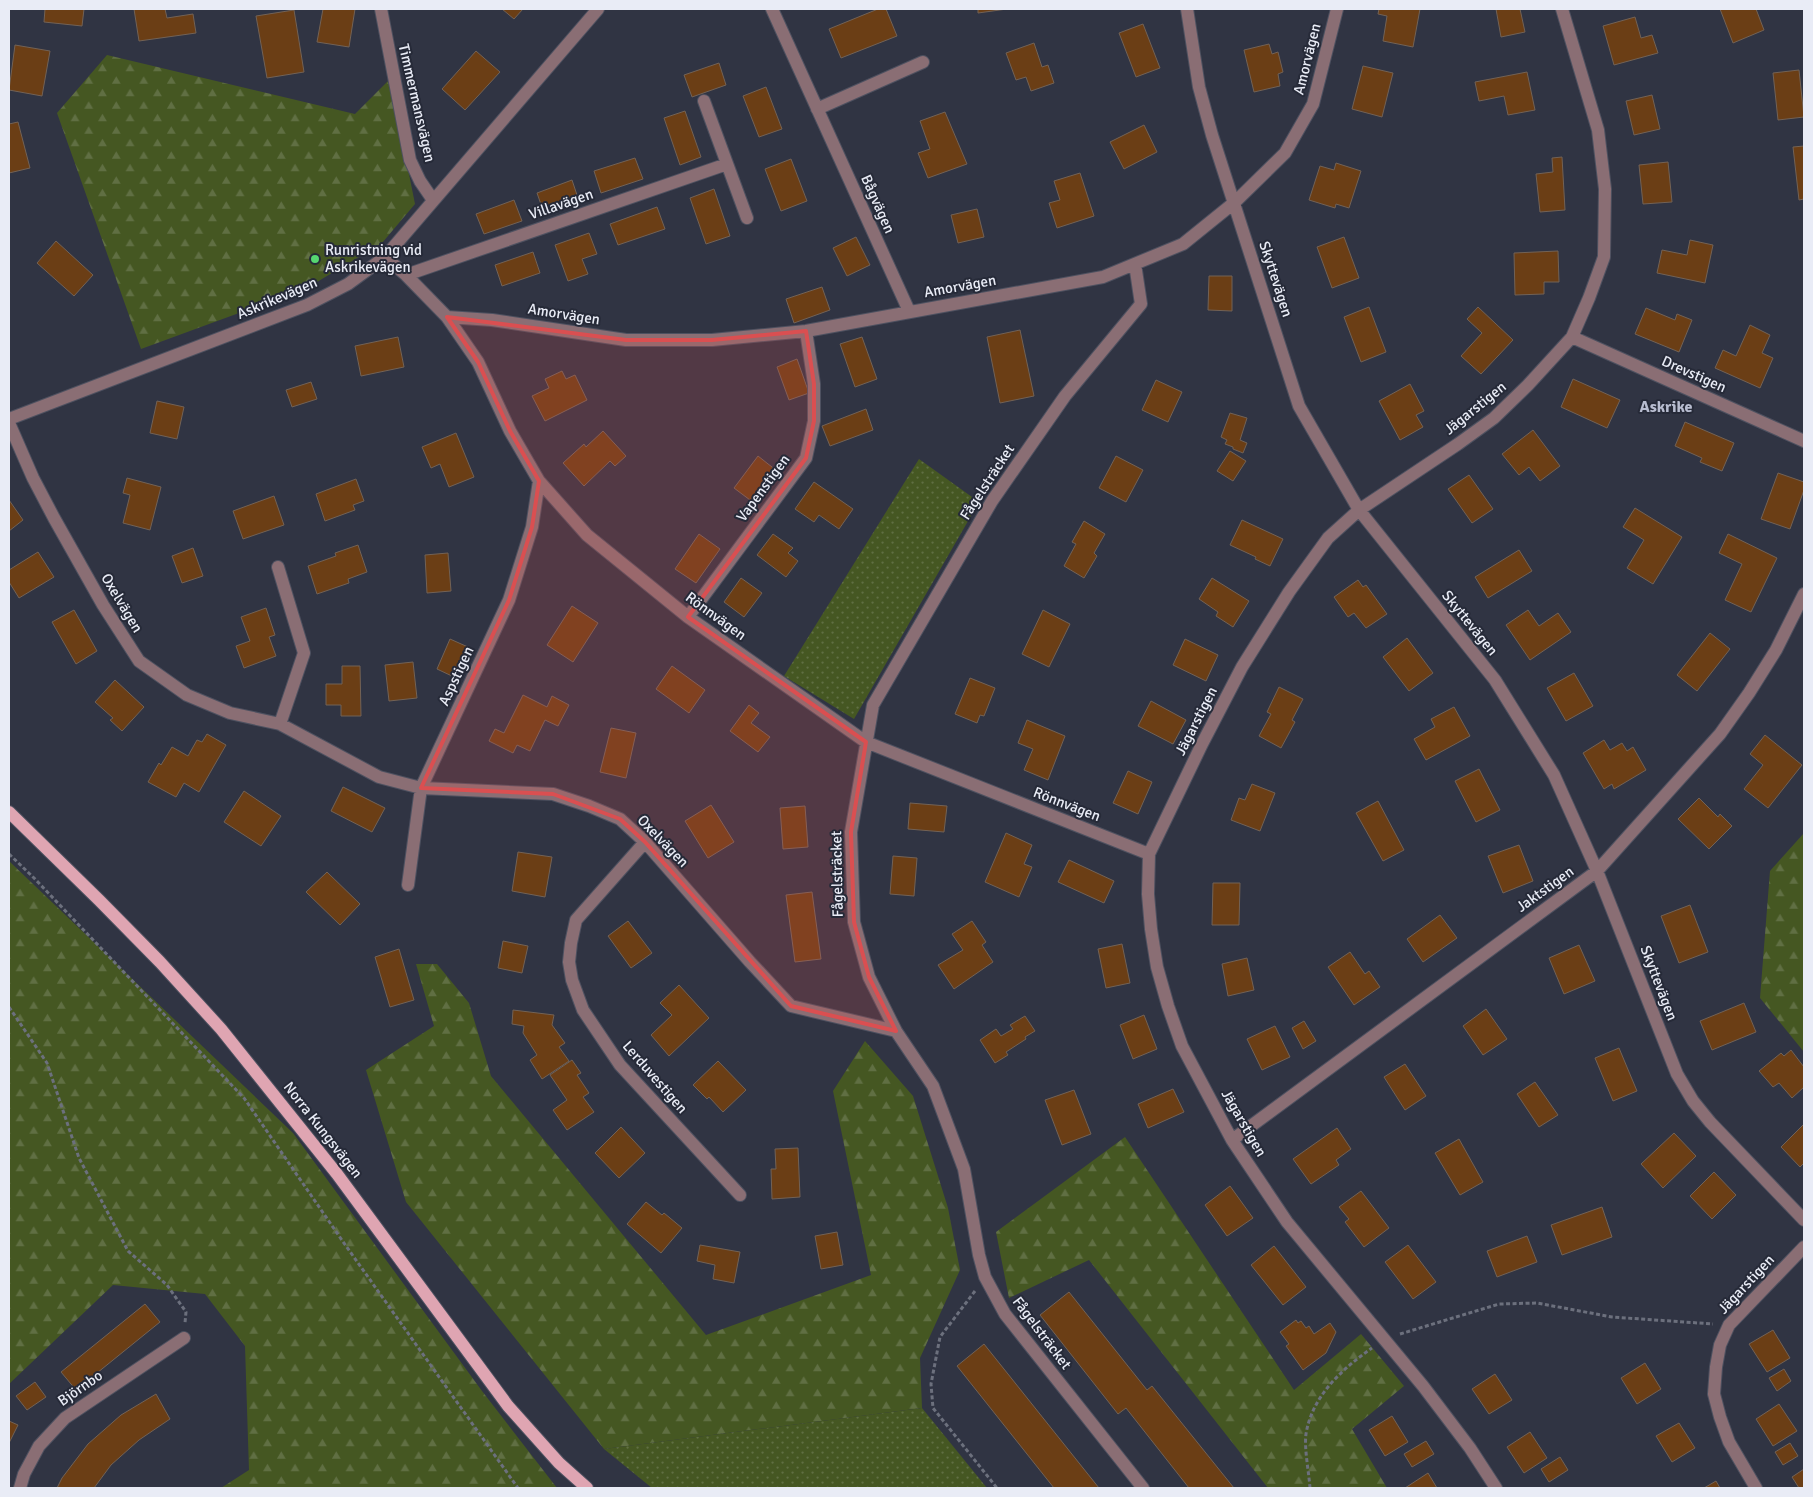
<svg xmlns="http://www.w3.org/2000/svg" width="1813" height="1497" viewBox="0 0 1813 1497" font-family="Signika,sans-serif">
<defs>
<pattern id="forest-firs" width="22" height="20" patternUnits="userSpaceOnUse" patternTransform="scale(1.25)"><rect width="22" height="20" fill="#455722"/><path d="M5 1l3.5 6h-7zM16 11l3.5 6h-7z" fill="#606f43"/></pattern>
<pattern id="park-dots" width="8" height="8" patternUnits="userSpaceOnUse" patternTransform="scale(1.25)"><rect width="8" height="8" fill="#455722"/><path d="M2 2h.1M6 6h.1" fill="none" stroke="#606f43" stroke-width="1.8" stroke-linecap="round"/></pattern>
</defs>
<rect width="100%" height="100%" fill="#303443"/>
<path fill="url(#forest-firs)" d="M107,55l248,59 35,-35 25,125 -33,39 -75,45 -166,61 -84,-236z
M1804,833v219l-44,-54 10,-127z
M9,861l284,272 189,258 75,97h-336l28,-18 -4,-124 -40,-52 -92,-9 -104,99z
M416,964h21l32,39 22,73 215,259 165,-60 -38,-184 32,-50 48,55 35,112 12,62 -40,88 2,50 -318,41 -198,-247 -40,-132 68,-44z
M1125,1137l169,253 67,-56 43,52 -52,43 35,59h-119l-179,-228 -80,38 -13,-66z"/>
<path fill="url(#park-dots)" d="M919,459l60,43 -125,217 -70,-43z
M922,1408l65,80h-335l-48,-39z"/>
<path fill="#6b3e15" stroke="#726256" d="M45,9h39l-2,17 -38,-4z
M134,9h31l2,9 26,-4 3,19 -57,8z
M323,9h32l-6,38 -32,-5z
M502,9h21l-9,10z
M878,9h8l11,27 -56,22 -12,-29z
M978,9h29l-29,4z
M1379,9h41l-7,38 -30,-6 4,-25 -9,-2z
M1496,9h24l5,23 -24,5z
M1720,9h36l8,21 -31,13z
M294,10l10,62 -37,6 -11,-62z
M1635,17l6,21 11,-3 6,18 -44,12 -11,-39z
M1143,24l17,44 -24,9 -17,-44z
M1034,43l8,24 6,-2 6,18 -23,8 -5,-14 -10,3 -10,-27z
M1269,44l3,10 6,-2 5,20 -5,2 2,12 -26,6 -10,-42z
M15,45l35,6 -8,45 -33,-6z
M476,51l24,21 -35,38 -23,-21z
M719,63l7,22 -34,12 -8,-22z
M1363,66l30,7 -11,44 -30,-8z
M1799,70l5,47 -26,3 -5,-47z
M1527,72l8,38 -27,5 -4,-19 -25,5 -4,-19z
M766,87l16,42 -23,8 -16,-41z
M1652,95l8,34 -26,6 -8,-34z
M685,111l16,46 -21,8 -16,-47z
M945,112l22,52 -39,14 -10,-25 12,-4 -10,-28z
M18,122l12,46 -21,5v-49z
M1144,125l13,27 -33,17 -14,-27z
M1804,146v53l-5,1 -6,-53z
M1562,157l3,53 -25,2 -4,-38 17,-2 -1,-14z
M635,158l8,21 -42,14 -7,-22z
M791,159l16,42 -26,10 -16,-42z
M1668,162l4,40 -29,2 -4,-39z
M1336,163l25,8 -12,37 -13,-4 -1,4 -26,-8 11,-34 14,4z
M1080,173l14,43 -37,12 -8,-25 11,-3 -6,-19z
M572,180l7,21 -35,12 -7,-20z
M714,189l16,47 -24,8 -16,-46z
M514,200l8,21 -38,13 -8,-20z
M657,207l8,22 -47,16 -8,-21z
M977,209l7,28 -26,6 -7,-28z
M589,233l8,21 -15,5 6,15 -20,7 -13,-36z
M856,237l14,28 -23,11 -14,-28z
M1344,237l15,41 -27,10 -15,-41z
M1690,240l23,5 -8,38 -48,-10 5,-23 25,5z
M56,241l37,34 -19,21 -37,-33z
M1558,251l1,31h-15v12l-29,1 -1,-42z
M533,252l7,21 -38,13 -7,-21z
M1209,276h23v35l-24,-1z
M822,287l8,23 -36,13 -8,-24z
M1369,307l17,45 -25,10 -17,-45z
M1478,307l35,33 -32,34 -20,-18 21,-23 -15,-14z
M1646,308l29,12 2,-6 15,6 -13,32 -44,-18z
M1750,325l20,10 -8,18 11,5 -13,30 -45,-20 8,-18 13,6z
M1020,330l14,66 -34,7 -13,-66z
M398,337l6,30 -43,9 -6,-30z
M862,337l15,42 -22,8 -15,-43z
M797,359l12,34 -20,7 -12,-33z
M562,371l4,8 9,-4 12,25 -42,21 -13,-25 17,-8 -4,-9z
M1573,379l47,21 -13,28 -46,-21z
M1156,380l26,12 -14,30 -26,-12z
M311,382l6,17 -25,8 -6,-17z
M1410,384l14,27 -8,4 7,12 -23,13 -21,-39z
M157,401l27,6 -7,32 -27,-6z
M866,409l7,21 -43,16 -8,-20z
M1230,413l17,5 -7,22 7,3 -4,10 -10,-4v-2l-8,-3 2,-4 -6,-3z
M1685,422l49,21 -12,28 -22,-9 2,-4 -27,-12z
M1533,430l27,36 -20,15 -11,-14 -10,8 -17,-21z
M603,431l23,25 -11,10 -5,-5 -26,25 -21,-23 21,-19 2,3z
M456,433l18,44 -25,10 -9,-23 -9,4 -9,-21z
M1230,451l16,10 -13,20 -16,-10z
M758,456l19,15 -23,32 -20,-15z
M1116,456l27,14 -17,32 -27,-14z
M1778,473l26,9v8l-14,39 -29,-10z
M1469,475l24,34 -21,14 -24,-34z
M127,478l34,9 -11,43 -27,-7 7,-28 -7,-2z
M356,479l8,22 -11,4 2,5 -30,11 -9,-27z
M814,482l39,27 -14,20 -20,-14 -5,7 -19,-13z
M274,496l10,29 -41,14 -10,-28z
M9,500l14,20 -14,11z
M1635,508l47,29 -29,47 -26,-16 17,-28 -21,-13z
M1242,520l41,19 -13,27 -15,-7 1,-2 -26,-12z
M1084,521l21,13 -11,19 3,3 -13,22 -20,-12 12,-22 -4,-2z
M699,534l21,15 -24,34 -21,-14z
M773,534l20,14 -5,5 10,8 -12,16 -29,-22z
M1728,534l49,24 -26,54 -26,-12 17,-36 -23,-11z
M358,545l9,27 -19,7 1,4 -32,11 -9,-28 28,-10 -1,-3z
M193,548l10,28 -21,7 -10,-27z
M1519,550l13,21 -44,27 -13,-21z
M38,552l16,25 -35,21 -10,-16v-12z
M448,553l3,38 -24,2 -2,-38z
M741,578l21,15 -18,24 -20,-15z
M1212,578l37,23 -16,26 -17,-11 2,-4 -19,-13z
M1358,580l5,7 3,-2 21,29 -21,14 -12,-15 -6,4 -14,-20z
M572,606l26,17 -25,39 -26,-17z
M266,608l9,27 -6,2 7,19 -32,12 -8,-22 14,-5 -9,-24z
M74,610l23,41 -21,13 -24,-42z
M1043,610l27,14 -21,43 -27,-13z
M1528,610l11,16 19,-13 13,19 -41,28 -24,-35z
M1710,633l20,16 -33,42 -20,-16z
M1407,638l26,35 -24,18 -26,-34z
M450,639l18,8 -14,30 -17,-8z
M1185,639l33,16 -12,26 -33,-16z
M413,662l4,36 -28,3 -4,-36z
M342,666h18l1,50h-20v-11h-15v-21h16z
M672,666l33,24 -16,23 -33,-24z
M1574,673l19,33 -27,15 -19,-33z
M970,678l25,10 -11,28 -4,-1 -3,8 -22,-9z
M115,680l29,27 -22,24 -12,-11 3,-2 -18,-16z
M1279,687l24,12 -11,21 3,2 -14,26 -22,-12 12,-22 -4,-2z
M523,695l24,12 5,-11 17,9 -11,21 -13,-6 -15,31 -13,-6 -4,8 -24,-12 6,-12 9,4z
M1151,701l35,19 -13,24 -35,-18z
M749,705l10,8 -8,10 19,14 -12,15 -28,-21z
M1454,707l16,29 -44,24 -12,-21 21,-12 -4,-8z
M1027,720l38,16 -17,44 -24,-10 9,-21 -15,-6z
M611,728l25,5 -10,45 -26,-6z
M207,734l19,11 -27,47 -15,-9 -8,14 -28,-15 11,-19 2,2 11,-18 16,9 9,-16 5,2z
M1765,735l37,30 -34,43 -24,-19 19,-24 -13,-11z
M1604,740l6,10 12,-7 5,8 6,-4 13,23 -32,19 -2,-5 -8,5 -21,-36z
M1479,769l21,41 -24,12 -21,-41z
M1128,771l24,11 -14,32 -25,-11z
M1252,784l23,9 -15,38 -29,-11 8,-22 6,2z
M343,787l42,21 -13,24 -41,-21z
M244,791l37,25 -20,30 -37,-24z
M1699,798l19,19 2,-3 12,12 -23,23 -31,-30z
M1378,801l26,49 -21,11 -27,-48z
M910,803l37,3 -3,26 -36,-3z
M711,805l23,37 -26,16 -23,-37z
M805,806l3,41 -25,2 -3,-41z
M1006,833l26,12 -8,19 8,3 -13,30 -34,-15z
M1519,845l14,36 -30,12 -15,-37z
M518,852l34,5 -7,40 -33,-6z
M893,856l24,2 -3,38 -24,-2z
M1069,860l45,21 -10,22 -46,-21z
M327,872l33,32 -20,21 -34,-33z
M1213,883h27l-1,42h-27z
M812,892l9,67 -26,3 -9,-67z
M1690,905l18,47 -29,11 -18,-47z
M1440,915l17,23 -34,24 -16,-23z
M628,921l24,32 -21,15 -23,-32z
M972,921l14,21 -4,3 11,17 -39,27 -16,-24 25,-15 -11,-16z
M503,941l25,5 -6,27 -24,-5z
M1122,944l8,39 -24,5 -8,-39z
M1579,945l16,36 -31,13 -15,-36z
M399,949l15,51 -24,7 -15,-50z
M1350,952l15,22 4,-3 11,16 -26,18 -26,-38z
M1247,958l7,32 -26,6 -6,-32z
M679,985l30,33 -40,38 -18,-21 21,-20 -12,-12z
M1744,1003l12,29 -44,18 -12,-29z
M1486,1009l21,30 -24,16 -20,-29z
M513,1010l41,5 -2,10 13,18 -6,4 10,14 -27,18 -12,-19 7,-5 -14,-22 1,-7 -12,-2z
M1144,1015l13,34 -24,10 -13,-34z
M1025,1016l10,15 -10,6 1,2 -20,13 2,3 -13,8 -15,-23 16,-11 5,7 12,-7 -3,-4z
M1304,1021l12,20 -13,8 -11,-21z
M1275,1026l15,31 -28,13 -15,-31z
M1619,1048l18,43 -24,10 -18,-43z
M1791,1050l13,17v20l-12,11 -13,-15 -6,4 -14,-16 22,-18 3,3z
M572,1060l9,13 -4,2 12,18 -6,4 11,15 -27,18 -14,-20 14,-10 -17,-25z
M718,1061l28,29 -23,22 -14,-15 -2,2 -14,-14z
M1405,1064l21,32 -21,14 -21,-33z
M1535,1082l23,33 -19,12 -22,-33z
M1173,1089l11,23 -36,16 -10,-24z
M1074,1090l17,44 -29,11 -17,-45z
M1804,1124v39l-4,4 -19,-20z
M621,1127l24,26 -26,25 -24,-25z
M1337,1128l14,21 -15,11 3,5 -28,19 -18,-25z
M1674,1133l22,23 -33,32 -22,-24z
M1459,1139l24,43 -23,13 -25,-42z
M798,1148l2,49 -28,2 -1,-30h5l-1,-20z
M1714,1172l22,23 -24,24 -22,-23z
M1230,1186l23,32 -26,18 -22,-31z
M1361,1191l28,37 -25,19 -19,-25 4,-3 -10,-12z
M646,1202l16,13 2,-2 18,15 -21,25 -34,-29z
M1602,1207l10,30 -50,18 -11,-30z
M837,1232l6,33 -22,4 -6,-33z
M1527,1236l10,26 -40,15 -10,-26z
M700,1245l40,7 -6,31 -21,-4 2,-14 -18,-4z
M1408,1245l28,37 -23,17 -28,-37z
M1274,1246l32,41 -23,18 -32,-40z
M1069,1292l78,98 5,-4 82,102h-45l-63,-80 -8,6 -78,-99z
M145,1304l15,18 -84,68 -15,-18z
M1296,1320l2,3 3,-2 5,7 3,-2 5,8 16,-11 6,9 -10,21 -23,17 -17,-24 3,-2 -9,-12z
M1773,1330l17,28 -23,14 -18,-28z
M984,1344l115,144h-45l-97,-122z
M1645,1363l16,26 -24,15 -16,-26z
M1784,1369l7,12 -14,10 -8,-13z
M1495,1374l17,26 -23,14 -17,-25z
M35,1382l11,15 -19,13 -11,-14z
M156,1394l14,25 -31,21 -28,25 -17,23h-37l5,-10 26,-34 33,-29z
M1779,1404l18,27 -24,15 -17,-27z
M1392,1416l16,26 -23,14 -16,-26z
M9,1421l9,4 -9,18z
M1679,1423l16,25 -23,14 -16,-26z
M1530,1432l17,26 -23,15 -17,-26z
M1426,1441l8,13 -22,13 -8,-13z
M1790,1443l8,13 -15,9 -8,-13z
M1560,1457l8,13 -19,12 -8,-13z
M1804,1469v19h-5l-7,-11z
M1428,1473l9,15h-32z
M1716,1481l4,7h-16z"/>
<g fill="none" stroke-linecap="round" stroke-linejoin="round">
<g stroke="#4e5160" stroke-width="14">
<path id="minor" d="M381,9l29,151 10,21 13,19
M772,9l137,302
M1187,9l12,78 13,48 87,271 60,104 136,170 59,95 43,96 80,203 16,27 17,21 94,98
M704,101l43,117
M817,109l106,-47
M385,257l21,18 41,42 31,45 32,69 29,50 48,54 101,82 178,125 283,112
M1135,264l6,40 -76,92 -73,105 -119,204 -22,127 3,90 15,55 27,54 37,55 31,83 15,86 6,22 20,37 138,174
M406,275l321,-111
M447,317l45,3 134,20h86l94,-9 297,-54 80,-33 52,-42 50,-49 28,-49 24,-95
M1572,337l232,104
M9,419l298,-114 41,-21 37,-27 213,-248
M9,423l24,55 21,40 49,87 36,56 48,34 43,18 50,11 99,53 42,11 132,6 36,12 31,13 25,23 105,120 41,44 105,25
M278,567l26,86 -24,71
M688,617l118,-159 8,-37v-37l-8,-53
M645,842l-69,78 -5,23 -2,19 3,18 11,30 37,55 120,130
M408,885l13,-97 88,-188 23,-73 7,-46
M1232,1140l365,-269 123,-137 29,-41 27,-43 28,-56
M20,1488l4,-14 15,-28 26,-28 119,-80
M1496,1488l-26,-40 -47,-62 -136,-164 -55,-82 -50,-94 -14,-40 -11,-39 -6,-38 -3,-35 1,-40 53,-110 40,-77 47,-75 39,-54 31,-28 99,-66 36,-26 34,-33 44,-48 17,-39 15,-41 1,-68 -7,-59 -36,-121
M1756,1488l-27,-46 -9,-25 -6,-23 2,-27 4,-22 9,-20 75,-78"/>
</g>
<g stroke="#4e5160" stroke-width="14">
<path id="major" d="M9,812l90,88 61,62 61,67 116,145 171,232 51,57 28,25"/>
</g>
<path stroke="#6c707d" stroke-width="3" stroke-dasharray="4 2.5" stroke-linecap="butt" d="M9,854l25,24 210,220 102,148 172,242
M9,1007l38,56 32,95 49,93 39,34 19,27 -1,11
M975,1291l-35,46 -9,47 2,24 64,80
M1400,1334l99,-30 38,-1 75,14 101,7
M1310,1488c-1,-15 -6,-40 -4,-54 6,-38 36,-65 66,-86"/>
<use href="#minor" stroke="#8a6e74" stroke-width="12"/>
<use href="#major" stroke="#dfa5b2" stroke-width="12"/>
</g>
<path fill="#da4f51" fill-opacity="0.2" stroke="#da4f51" stroke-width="4" stroke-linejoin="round" d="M447,317l179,23h86l94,-9 8,53v37l-8,37 -118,159 178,125 -15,90 3,90 15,55 27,54 -105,-25 -146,-164 -25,-23 -67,-25 -132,-6 88,-188 23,-73 7,-46 -29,-50 -32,-69z"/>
<circle fill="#56d671" stroke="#262a38" stroke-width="2" cx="315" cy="259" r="5"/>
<g text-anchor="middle" stroke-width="4" stroke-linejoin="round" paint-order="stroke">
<g font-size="15" fill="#e9ecf6" stroke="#262a38">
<text transform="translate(1307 59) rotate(-76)" y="5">Amorvägen</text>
<text transform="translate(417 103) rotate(77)" y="5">Timmermansvägen</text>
<text transform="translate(561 204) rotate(-19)" y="5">Villavägen</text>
<text transform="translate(878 204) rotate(66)" y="5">Bågvägen</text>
<text transform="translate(1276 279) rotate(72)" y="5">Skyttevägen</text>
<text transform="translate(960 286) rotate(-10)" y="5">Amorvägen</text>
<text transform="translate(277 298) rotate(-23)" y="5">Askrikevägen</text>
<text transform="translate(564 314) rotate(9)" y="5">Amorvägen</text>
<text transform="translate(1694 374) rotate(24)" y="5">Drevstigen</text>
<text transform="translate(1475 408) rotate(-39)" y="5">Jägarstigen</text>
<text transform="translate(987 482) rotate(-57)" y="5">Fågelsträcket</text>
<text transform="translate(763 488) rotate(-54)" y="5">Vapenstigen</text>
<text transform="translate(122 603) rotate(59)" y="5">Oxelvägen</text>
<text transform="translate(716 616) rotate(36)" y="5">Rönnvägen</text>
<text transform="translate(1470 623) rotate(51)" y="5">Skyttevägen</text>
<text transform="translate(456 676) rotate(-65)" y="5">Aspstigen</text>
<text transform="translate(1196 721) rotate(-63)" y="5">Jägarstigen</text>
<text transform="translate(1067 804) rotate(21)" y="5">Rönnvägen</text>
<text transform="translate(663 841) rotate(46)" y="5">Oxelvägen</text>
<text transform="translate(837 874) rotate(-91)" y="5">Fågelsträcket</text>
<text transform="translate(1545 889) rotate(-36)" y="5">Jaktstigen</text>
<text transform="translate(1659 983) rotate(69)" y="5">Skyttevägen</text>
<text transform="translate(655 1077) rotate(49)" y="5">Lerduvestigen</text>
<text transform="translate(1244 1123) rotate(60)" y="5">Jägarstigen</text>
<text transform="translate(323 1130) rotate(52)" y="5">Norra Kungsvägen</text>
<text transform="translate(1746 1284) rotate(-47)" y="5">Jägarstigen</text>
<text transform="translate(1042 1333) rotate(53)" y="5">Fågelsträcket</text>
<text transform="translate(80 1388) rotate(-35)" y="5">Björnbo</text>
</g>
<g font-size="15" fill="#e9ecf6" stroke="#262a38" text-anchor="start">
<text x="325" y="255">Runristning vid<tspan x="325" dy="17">Askrikevägen</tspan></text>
</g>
<g font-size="16" font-weight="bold" fill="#b8bdd0" stroke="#262a38">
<text x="1666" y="412">Askrike</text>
</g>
</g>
<rect width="1813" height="1497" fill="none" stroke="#e9ecf6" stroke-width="20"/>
</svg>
